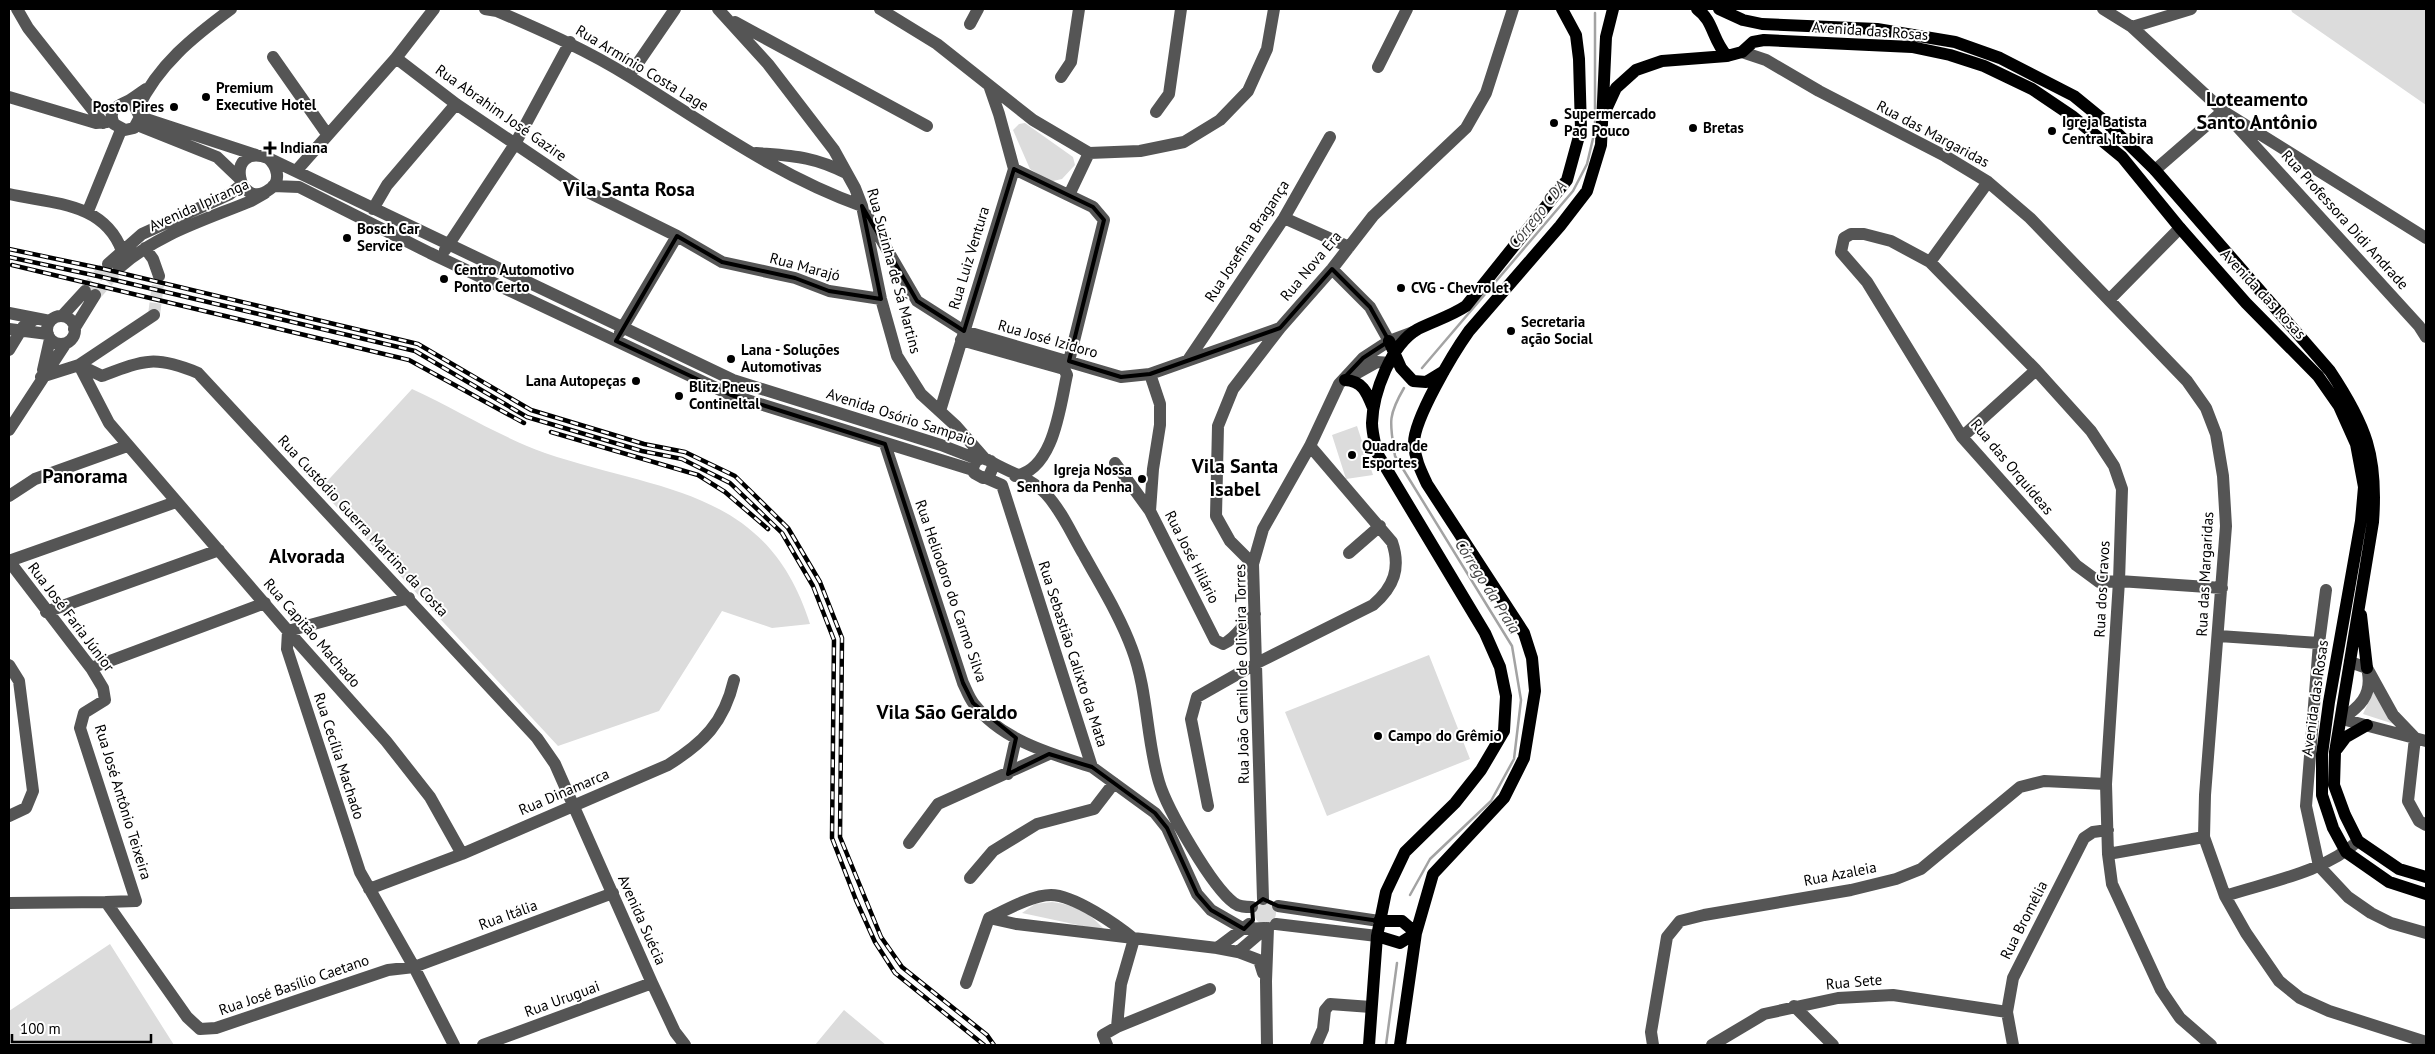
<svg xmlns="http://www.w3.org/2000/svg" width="2435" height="1054" viewBox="0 0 2435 1054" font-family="'PT Sans',sans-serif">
<rect width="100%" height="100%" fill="#fff"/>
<path fill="#dcdcdc" d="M2291,9h135v96l-134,-93z
M1025,123l48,34 2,8 -13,14 -9,2 -9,-3 -14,-9 -17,-39 6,-6z
M412,389c44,20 86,47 133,64 114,39 222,34 265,171l-38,4 -50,-17 -63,100 -101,35 -238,-257z
M1357,426l16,49 -27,4 -14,-44z
M1429,655l41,104 -143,57 -42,-104z
M2374,690l20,34 -31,-10z
M1052,902c27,4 35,9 54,29l-84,-18 13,-9z
M1254 913a11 11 0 1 1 22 0a11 11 0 1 1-22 0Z
M110,944l64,101h-165v-34z
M844,1010l42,35h-71z"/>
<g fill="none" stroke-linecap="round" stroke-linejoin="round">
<path stroke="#a3a3a3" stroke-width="2.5" d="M1422,368l151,-177 14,-27 8,-34v-117
M1404,388c-17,29 -14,35 -9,68l117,190 9,54 -7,59 -23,42 -61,58 -20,36
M1386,1045l11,-82"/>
<path stroke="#d9d9d9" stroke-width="12" stroke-dasharray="12 6" stroke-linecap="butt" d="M85,291l23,-27
M95,295l24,-27
M154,315l5,-39"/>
<path stroke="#555" stroke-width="12" d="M17,9l11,19 75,95
M485,9l12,2c46,20 90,39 133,66 75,46 147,99 232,129
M718,9l50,55 66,86 21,38 7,18 19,93 16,57 24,38 35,32 29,33
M880,9l57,35 96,76 56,33 51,-2 44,-9 36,-22 28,-29 19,-42 7,-40
M2103,9l29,18 91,84 196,215 7,11
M735,22l192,104
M970,24l8,-15
M2132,27l59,-18
M1742,52l24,8 53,31 126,65 43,26 42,36 79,82 78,81 19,27 10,26 7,42 3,50 -21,269 -1,42 21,59 21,37 33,48 21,17 29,13 97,31
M273,57l54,77
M396,58l60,46 126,85 95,47 45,26 73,16 34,13 52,8
M1378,67l29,-58
M629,76l46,-67
M1061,77l10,-15 8,-53
M9,97l87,26 11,-1
M126,102l8,3 6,12 -6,11 -9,2 -11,-6c-7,-14 3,-18 14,-23 6,-3 12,-8 18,-12
M138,108c20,-43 55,-71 93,-99
M1156,112l13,-18 12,-85
M140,117l116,38
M137,125l80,32 22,21
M756,153c37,3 57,3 90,20
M268,158c9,8 14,23 2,31 -32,25 -47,-47 -2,-31l465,222 208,65 36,14
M1014,169l79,38 11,13 -35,141
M297,170l99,-112 38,-49
M2155,170l68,-59 203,127
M273,186l26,1 131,66 301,142 242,75
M9,194c44,10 95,8 113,57
M1069,195l20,-42
M373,209l14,-24 69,-81
M88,211l33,-81
M867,215l50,86 47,30 157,46 29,-3 130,-46
M1284,218l65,29
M145,248l8,11 6,17
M445,250l70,-106 55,-102
M1930,262l58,-80
M108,264l34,-30 88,-40 12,-10
M119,268c38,-34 86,-48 132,-67l14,-8
M1332,269l38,38 19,34
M2109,300l71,-72
M9,313l41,8
M62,316l23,-25
M47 330a14 14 0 1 1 28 0a14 14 0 1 1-28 0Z
M9,329l39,5
M74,329l21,-34
M620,332l57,-96
M961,340l103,29 3,6c-7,31 -13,95 -52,101
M9,350l14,-23 12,-8
M1188,360l96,-142 46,-81
M79,365l23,11c42,-16 53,-21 96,-3l339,365 18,26 97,219 23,49 10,13
M79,365l30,58 179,208 98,110 44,56 32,57
M43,370l7,-31
M1150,374l10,30v21l-7,44 -3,42 65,129 8,4c14,-6 20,-21 32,-30
M1352,376l25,-14 13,1
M41,377l38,-12 75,-50
M940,411l74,-242 -15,-55 -9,-26
M9,430l57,-87
M1962,437l74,-67
M885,444l78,239c3,6 6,15 11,21 27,36 77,50 118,63
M991,461l2,6 -4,9 -6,2 -9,-5 -1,-6 3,-6 6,-3 6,2c19,12 42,17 58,34 16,17 26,41 38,61 17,31 36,61 48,94 16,42 14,90 27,133 8,27 53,105 75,121 5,4 12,4 18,4
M1115,463l35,48
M986,478l16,7 90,282 63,46 12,15 30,66 14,16 33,19 20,-1
M9,496l26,-17 92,-33
M1349,553l31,-27
M9,561l82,107 12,20 2,12 -21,13 -4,15 56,173 -30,1
M9,561l167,-59
M1253,564l-23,-23 -14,-25 2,-90 15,-37 47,-61 52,-59 41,-53 93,-88 20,-35 27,-84
M2326,590l-7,53 -13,163 13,60 29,31 23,16 20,10 35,10
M46,612l173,-62
M288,631l-1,18 73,223 54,95 40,78
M288,631l121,-33
M2219,636l100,7
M2350,662l17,6 26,47 22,23
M9,665l10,16 14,110 -7,17 -17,8
M91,668l174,-65
M2342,719l84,22
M2342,719c17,-12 30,-23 26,-46
M2415,738l-7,63 11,20 7,4
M1008,774l8,-36
M1208,806l-17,-87 6,-22 60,-34 116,-58c21,-18 28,-37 19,-63l-82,-96
M909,843l29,-39 111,-50
M2108,854l96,-17
M970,878l23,-27 44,-27 57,-15 20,-26
M369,889l93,-35 206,-89c35,-22 56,-42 66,-85
M2225,896c43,-14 100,-24 133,-55
M1263,899l-10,-335 10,-35 47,-83 29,-62 24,-26 26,-17 24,-9
M9,903l97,-1 81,115 13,12 16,-1 172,-58 26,-3 199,-74
M1278,906l101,15
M989,918l27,6 201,24 21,4 28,-24
M989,918c17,-8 43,-23 62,-23 23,0 66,30 83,44l-13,45 -4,43 -14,8 4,10
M1276,924l101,12
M1217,948l32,-24
M1238,952l21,8 4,13
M966,983l23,-65
M1794,1006l39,39
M1117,1027l93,-38
M483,1045l169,-62
M1267,1045l-1,-64 2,-53
M1316,1045l7,-16 2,-19 5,-6 41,3
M1653,1045l-2,-13 16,-95 13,-16 24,-6 147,-25 45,-11 25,-10 99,-82 24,-6 62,3
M1712,1045l52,-31 74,-16 55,-3 114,17
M2013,1045l-6,-33 6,-34 71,-140 9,-6 15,-2
M2211,1045l-31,-27 -19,-28 -49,-106 -4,-30 -2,-70 13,-203 3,-92 -8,-23 -23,-35 -55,-61 -106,-108 -39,-21 -27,-7h-13l-7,4 -3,14 26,30 95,155 114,128 23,17 20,-1 103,7"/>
<path stroke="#000" stroke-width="12" d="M1697,9c17,12 15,31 30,47
M1719,9l24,11 19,4 115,5 78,13 45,16 74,38 33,27 48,47 175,201c36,54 48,85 43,151l-38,230 -1,33 11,30 13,26 41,28 27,8
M1604,114l12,-26 20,-18 26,-9 65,-5 15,-4 11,-10 11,-2 148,7 38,8 34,11 48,23 40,27 50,41 58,71 66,75 72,73 21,30 17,38 8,43 -3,34 -32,181 -7,52v41l11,33 13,24 43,30 37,12
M1389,341l12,27 12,13 13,1 18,-11
M1345,380c18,1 22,13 28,28
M2361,615l6,53
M2337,749l9,-12 21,-12
M1377,936l23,7 16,-10 -14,-12h-23
M1369,1045l8,-109 9,-44 19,-40 50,-49 26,-33 23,-39 2,-35 -6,-29 -15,-34 -108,-180c-2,-10 -5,-21 -5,-30 1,-30 19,-79 46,-94 16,-8 33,-13 48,-23l101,-126 14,-51 -2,-70 -3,-24 -14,-26
M1400,1045l16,-112 17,-59 71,-76 20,-40 11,-67 -3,-33 -8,-25 -97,-149c-6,-13 -12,-25 -13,-40 -1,-24 40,-92 55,-113l91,-105 27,-35 14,-46 5,-108 7,-28"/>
<g stroke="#000" stroke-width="4.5">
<path id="rail" d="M9,249l95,20 314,75 113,66 113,34 41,8 50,24 53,52 32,54 22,56 -2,199 41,100 21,30 85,68 7,10
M9,257l93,20 313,74 112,66 115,34 40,8 48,24 52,50 31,53 21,54 -2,198 24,62 19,42 20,31 89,72
M12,265l397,95 115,63
M551,432l147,43 27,17 43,37"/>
</g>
<use href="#rail" stroke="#fff" stroke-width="2.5" stroke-dasharray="8" stroke-linecap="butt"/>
</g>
<path fill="none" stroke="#000" stroke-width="4" stroke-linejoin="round" d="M1014,169l79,38 11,13 -35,141 52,16 29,-3 130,-46 52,-59 38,38 19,34 -26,17 -18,19 15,7 8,10 9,59 108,180 15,34 6,29 -2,35 -23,39 -26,33 -50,49 -19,40 -7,29 -101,-15 -15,-7 -11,8 1,13 -9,9 -33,-19 -14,-16 -30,-66 -12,-15 -63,-46 -43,-13 -41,20 8,-36 -43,-35 -10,-20 -78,-239 -154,-49 -115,-54 61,-105 45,26 73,16 34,13 52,8 -19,-93 55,95 47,30z"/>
<g fill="#000" stroke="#fff" stroke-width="2">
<circle cx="206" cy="97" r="5"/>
<circle cx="174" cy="107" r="5"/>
<circle cx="1554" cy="123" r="5"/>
<circle cx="1693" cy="128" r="5"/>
<circle cx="2052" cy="131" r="5"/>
<path d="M267.5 140.5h5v5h5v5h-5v5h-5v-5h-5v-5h5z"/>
<circle cx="347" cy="238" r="5"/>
<circle cx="444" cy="279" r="5"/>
<circle cx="1401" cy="288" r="5"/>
<circle cx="1511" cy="331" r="5"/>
<circle cx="731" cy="359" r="5"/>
<circle cx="636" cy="381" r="5"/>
<circle cx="679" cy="396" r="5"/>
<circle cx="1352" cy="455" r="5"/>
<circle cx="1142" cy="479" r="5"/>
<circle cx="1378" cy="736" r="5"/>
</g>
<g text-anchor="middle" stroke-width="4" stroke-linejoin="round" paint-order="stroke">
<g font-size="15" fill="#000" stroke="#fff">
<text transform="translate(1870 31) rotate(4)" y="5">Avenida das Rosas</text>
<text transform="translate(642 68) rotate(31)" y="5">Rua Armínio Costa Lage</text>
<text transform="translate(501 113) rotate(35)" y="5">Rua Abrahim José Gazire</text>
<text transform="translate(1933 134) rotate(28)" y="5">Rua das Margaridas</text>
<text transform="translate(199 205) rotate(-24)" y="5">Avenida Ipiranga</text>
<text transform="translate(2345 220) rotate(48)" y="5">Rua Professora Didi Andrade</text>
<text transform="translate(1247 241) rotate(-57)" y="5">Rua Josefina Bragança</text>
<text transform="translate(969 258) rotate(-73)" y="5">Rua Luiz Ventura</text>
<text transform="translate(1311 266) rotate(-50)" y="5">Rua Nova Era</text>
<text transform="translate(805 267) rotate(15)" y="5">Rua Marajó</text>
<text transform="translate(894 271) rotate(75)" y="5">Rua Suzinha de Sá Martins</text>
<text transform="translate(2263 294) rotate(47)" y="5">Avenida das Rosas</text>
<text transform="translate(1048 339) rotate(16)" y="5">Rua José Izidoro</text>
<text transform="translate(901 417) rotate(18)" y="5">Avenida Osório Sampaio</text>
<text transform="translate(2012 467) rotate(50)" y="5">Rua das Orquídeas</text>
<text transform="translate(363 526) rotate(47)" y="5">Rua Custódio Guerra Martins da Costa</text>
<text transform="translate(1192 557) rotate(63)" y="5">Rua José Hilário</text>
<text transform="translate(2205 574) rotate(-87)" y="5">Rua das Margaridas</text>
<text transform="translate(2102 589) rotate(-87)" y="5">Rua dos Cravos</text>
<text transform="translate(951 591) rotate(71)" y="5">Rua Heliodoro do Carmo Silva</text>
<text transform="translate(71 617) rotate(53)" y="5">Rua José Faria Júnior</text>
<text transform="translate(312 633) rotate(49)" y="5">Rua Capitão Machado</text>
<text transform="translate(1073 654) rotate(72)" y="5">Rua Sebastião Calixto da Mata</text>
<text transform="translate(1242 674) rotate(-91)" y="5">Rua João Camilo de Oliveira Torres</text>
<text transform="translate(2315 698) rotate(-82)" y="5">Avenida das Rosas</text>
<text transform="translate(339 756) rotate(72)" y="5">Rua Cecília Machado</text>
<text transform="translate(564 792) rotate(-23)" y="5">Rua Dinamarca</text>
<text transform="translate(123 802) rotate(73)" y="5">Rua José Antônio Teixeira</text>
<text transform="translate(1840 874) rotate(-11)" y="5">Rua Azaleia</text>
<text transform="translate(508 915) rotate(-20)" y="5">Rua Itália</text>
<text transform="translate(642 920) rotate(66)" y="5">Avenida Suécia</text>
<text transform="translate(2024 920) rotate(-63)" y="5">Rua Bromélia</text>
<text transform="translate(1854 982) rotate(-5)" y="5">Rua Sete</text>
<text transform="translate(294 985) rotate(-19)" y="5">Rua José Basílio Caetano</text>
<text transform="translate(562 999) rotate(-20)" y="5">Rua Uruguai</text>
</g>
<g font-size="15" font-weight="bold" fill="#000" stroke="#fff" text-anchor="start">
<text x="216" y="93">Premium<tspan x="216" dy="17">Executive Hotel</tspan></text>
<text x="164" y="112" text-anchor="end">Posto Pires</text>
<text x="1564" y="119">Supermercado<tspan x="1564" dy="17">Pag Pouco</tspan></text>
<text x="2062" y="127">Igreja Batista<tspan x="2062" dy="17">Central Itabira</tspan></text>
<text x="1703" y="133">Bretas</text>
<text x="280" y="153">Indiana</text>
<text x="357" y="234">Bosch Car<tspan x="357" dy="17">Service</tspan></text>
<text x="454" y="275">Centro Automotivo<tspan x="454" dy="17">Ponto Certo</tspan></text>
<text x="1411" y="293">CVG - Chevrolet</text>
<text x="1521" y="327">Secretaria<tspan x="1521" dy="17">ação Social</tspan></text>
<text x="741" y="355">Lana - Soluções<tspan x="741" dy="17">Automotivas</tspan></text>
<text x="626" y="386" text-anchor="end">Lana Autopeças</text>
<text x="689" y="392">Blitz Pneus<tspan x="689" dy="17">Contineltal</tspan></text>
<text x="1362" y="451">Quadra de<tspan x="1362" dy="17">Esportes</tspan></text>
<text x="1132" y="475" text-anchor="end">Igreja Nossa<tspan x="1132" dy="17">Senhora da Penha</tspan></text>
<text x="1388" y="741">Campo do Grêmio</text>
</g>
<g font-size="16" font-style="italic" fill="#444" stroke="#fff">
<text transform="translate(1537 214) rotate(-51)" y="6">Córrego CDA</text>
<text transform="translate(1488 586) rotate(58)" y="6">Córrego da Praia</text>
</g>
<g font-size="20" font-weight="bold" fill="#000" stroke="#fff">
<text x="2257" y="106">Loteamento<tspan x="2257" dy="23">Santo Antônio</tspan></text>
<text x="629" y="196">Vila Santa Rosa</text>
<text x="1235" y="473">Vila Santa<tspan x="1235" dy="23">Isabel</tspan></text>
<text x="85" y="483">Panorama</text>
<text x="307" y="563">Alvorada</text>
<text x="947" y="719">Vila São Geraldo</text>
</g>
</g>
<rect width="2435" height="1054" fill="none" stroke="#000000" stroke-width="20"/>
<path d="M12 1034v8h139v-8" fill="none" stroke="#000000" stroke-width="2.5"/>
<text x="20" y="1034" font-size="15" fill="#000000" stroke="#ffffff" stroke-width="4" paint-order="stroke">100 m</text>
</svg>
